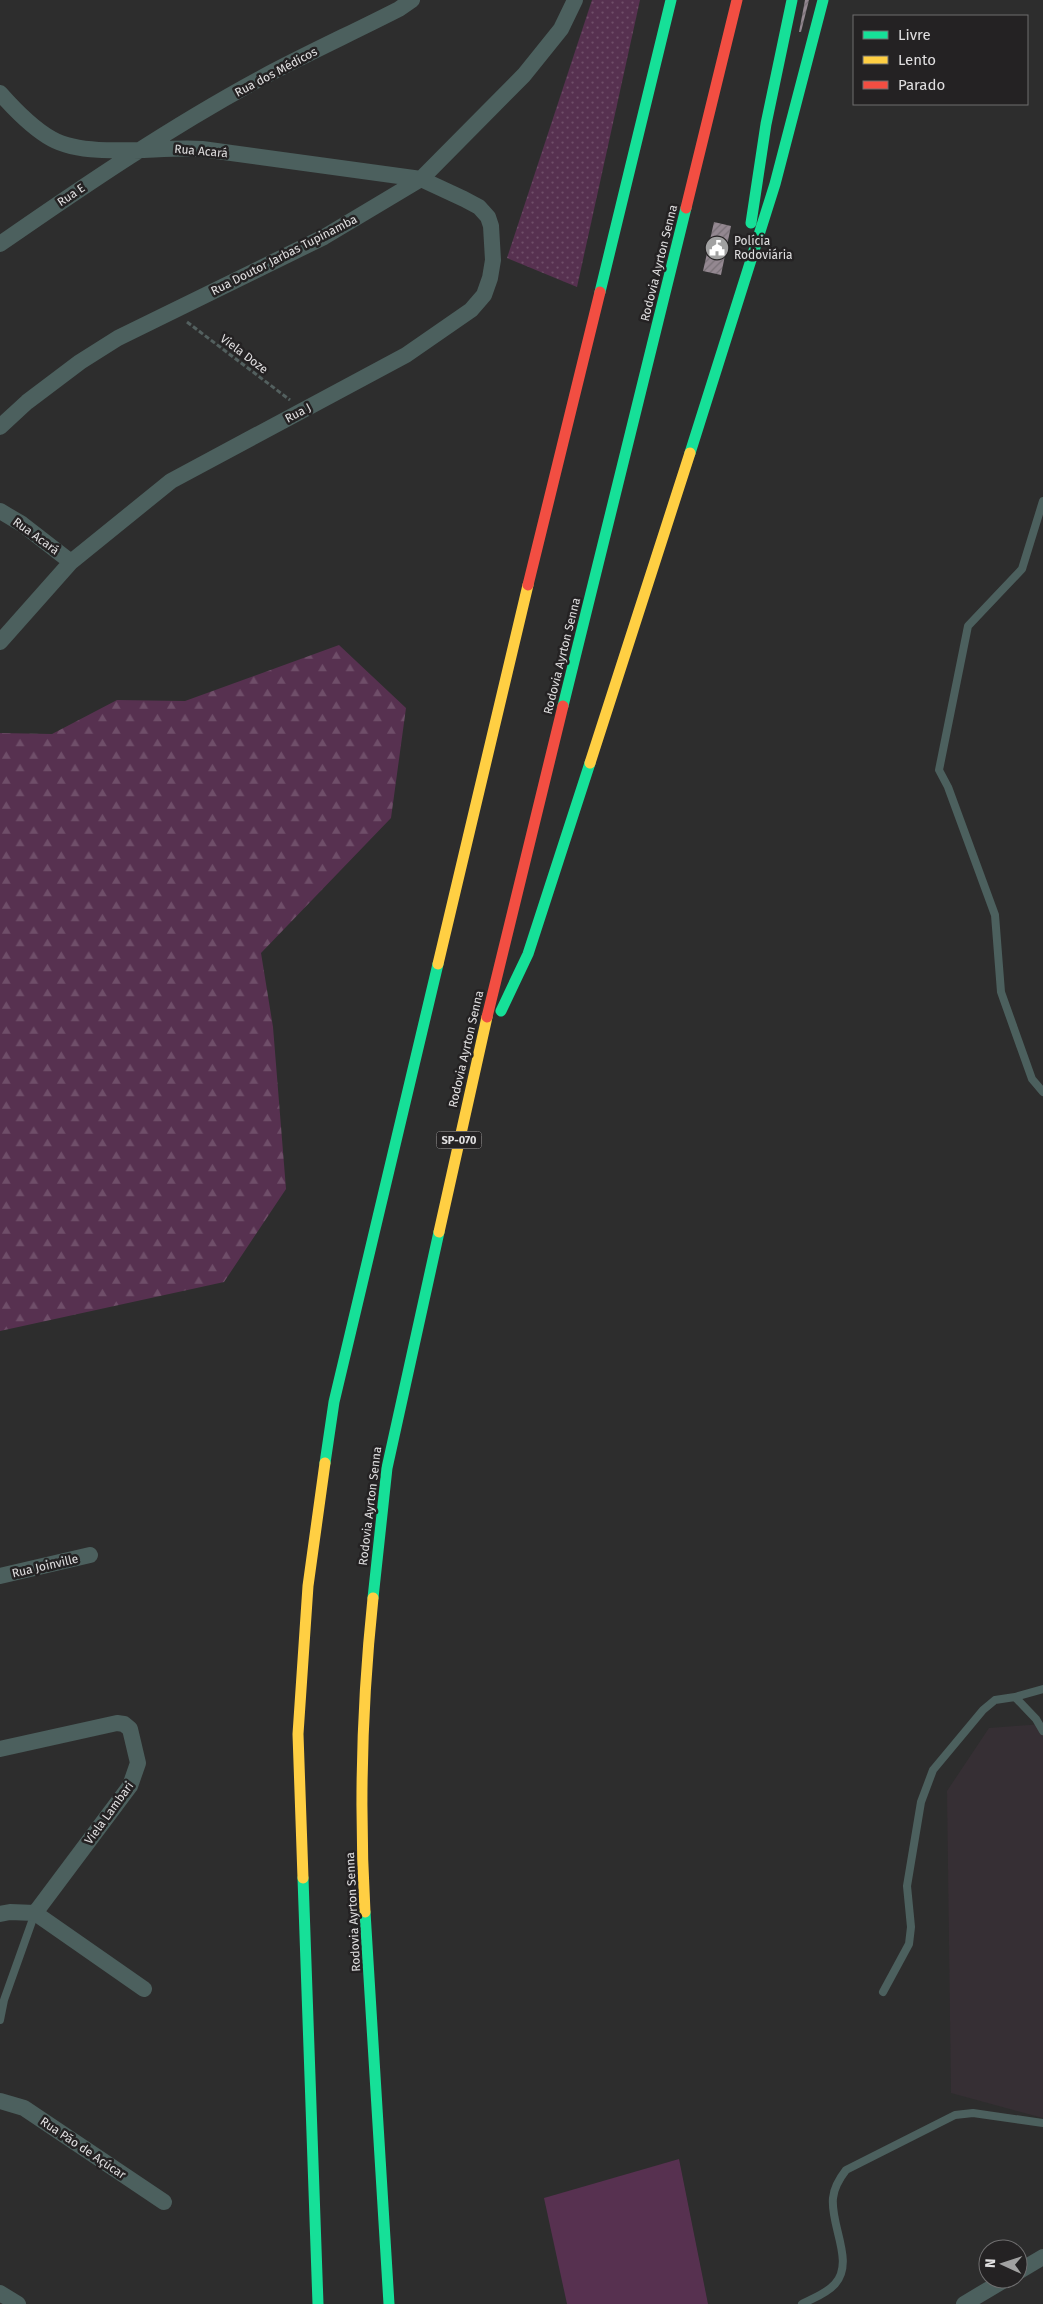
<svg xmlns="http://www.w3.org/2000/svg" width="1043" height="2304" viewBox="0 0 1043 2304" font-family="'Fira Sans',sans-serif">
<defs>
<pattern id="grass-dots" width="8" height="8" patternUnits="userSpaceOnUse" patternTransform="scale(1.25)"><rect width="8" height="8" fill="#573150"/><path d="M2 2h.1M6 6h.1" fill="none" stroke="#6f4e69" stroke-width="1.8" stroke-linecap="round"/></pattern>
<pattern id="forest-firs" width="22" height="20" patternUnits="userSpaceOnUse" patternTransform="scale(1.25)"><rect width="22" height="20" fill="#573150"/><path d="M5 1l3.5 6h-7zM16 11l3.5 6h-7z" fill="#6f4e69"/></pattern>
<pattern id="building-hatch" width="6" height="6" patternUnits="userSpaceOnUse" patternTransform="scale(1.25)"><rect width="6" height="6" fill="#948891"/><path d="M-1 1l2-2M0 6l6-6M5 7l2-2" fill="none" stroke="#787076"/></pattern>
</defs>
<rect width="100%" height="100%" fill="#2d2d2d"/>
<path fill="#362f34" d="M1043,1724v394l-92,-25 -4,-302 42,-63z"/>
<path fill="url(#grass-dots)" d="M592,0h48l-63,287 -70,-29z"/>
<path fill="url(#forest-firs)" d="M339,645l67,63 -15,110 -130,135 12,74 13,162 -62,93 -224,49v-598l52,1 65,-34 68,1z"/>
<path fill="#573150" d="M679,2159l29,145h-141l-23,-106z"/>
<path fill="url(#building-hatch)" d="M805,0h4l-8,32h-2z
M714,222l17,4 -10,49 -18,-4z"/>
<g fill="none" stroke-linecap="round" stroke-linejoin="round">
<path stroke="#53605f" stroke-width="3" stroke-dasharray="5 2.5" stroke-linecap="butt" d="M187,322l103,78"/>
<path stroke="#4c605e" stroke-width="8" d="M1043,501l-21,68 -54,57 -29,144 9,17 47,128 6,77 31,87 11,13
M1015,1697l28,-8
M883,1992l26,-48 2,-17 -4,-41 14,-84 12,-32 50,-60 12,-10 20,-3 21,22 7,12
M0,2020l4,-20 31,-87
M802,2304c11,-6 24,-10 33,-20 20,-22 -5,-59 -2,-86 1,-11 6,-19 13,-28l109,-55 18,-2 70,10"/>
<path stroke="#4c605e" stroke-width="16" d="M0,93c15,17 32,35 52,46 36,20 107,7 150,10l219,30 43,20 15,8 9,10 3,9 2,34 -3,18 -6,17 -13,15 -65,45 -235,126 -100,81 -71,80
M0,244c85,-59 172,-118 263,-167 45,-24 91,-45 136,-68l13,-9
M0,427l27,-25 53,-40 38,-24 206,-101 97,-58 103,-104 37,-46 14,-29
M0,511l22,13 49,38
M0,1576l90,-21
M0,1749l117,-26 7,1 6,5 8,34 -8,23 -95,127
M0,1914l10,-2 25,1 109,76
M0,2101l24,7 140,94
M1018,2272l25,-15
M0,2293l18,11
M964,2304l42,-25"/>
<path stroke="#16e098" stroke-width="11" d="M751,223l15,-99 26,-124
M600,292l71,-292
M690,453l85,-269 48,-184
M563,706l123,-498
M501,1011l27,-57 62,-191
M325,1463l9,-61 104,-438
M373,1598l14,-130 52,-236
M303,1878l15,426
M365,1912l24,392"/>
<path stroke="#ffcf43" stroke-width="11" d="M590,763l100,-310
M438,964l90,-379
M439,1232l48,-215
M303,1878l-5,-144 10,-148 17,-123
M365,1912c-6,-104 -3,-210 8,-314"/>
<path stroke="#f24e42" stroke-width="11" d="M686,208l51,-208
M528,585l72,-293
M487,1017l76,-311"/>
</g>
<defs>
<g id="civic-disc" transform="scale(1.25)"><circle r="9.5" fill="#a1a1a1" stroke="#242223"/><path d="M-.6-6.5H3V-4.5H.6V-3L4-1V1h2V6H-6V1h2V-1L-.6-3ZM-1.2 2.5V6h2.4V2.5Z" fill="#fff"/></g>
</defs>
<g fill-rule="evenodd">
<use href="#civic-disc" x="717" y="248"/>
</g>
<g text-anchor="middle" stroke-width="5" stroke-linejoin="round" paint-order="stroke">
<rect fill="#242223" stroke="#a8a6a7" stroke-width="1" x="436.5" y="1131.5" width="45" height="17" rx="4"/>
<g font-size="11" font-weight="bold" fill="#e0dfe0">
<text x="459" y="1144">SP-070</text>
</g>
<g font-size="12" fill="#e0dfe0" stroke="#242223">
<text transform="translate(276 72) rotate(-28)" y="4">Rua dos Médicos</text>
<text transform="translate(201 151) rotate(5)" y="4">Rua Acará</text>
<text transform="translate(71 195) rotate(-34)" y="4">Rua E</text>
<text transform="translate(284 255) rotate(-27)" y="4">Rua Doutor Jarbas Tupinamba</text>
<text transform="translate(659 263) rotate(-76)" y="4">Rodovia Ayrton Senna</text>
<text transform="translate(244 354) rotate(37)" y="4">Viela Doze</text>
<text transform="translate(298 413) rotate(-28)" y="4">Rua J</text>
<text transform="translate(36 536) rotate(36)" y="4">Rua Acará</text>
<text transform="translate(562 656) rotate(-76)" y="4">Rodovia Ayrton Senna</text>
<text transform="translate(466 1049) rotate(-77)" y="4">Rodovia Ayrton Senna</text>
<text transform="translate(370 1506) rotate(-83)" y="4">Rodovia Ayrton Senna</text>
<text transform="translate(45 1566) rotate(-13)" y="4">Rua Joinville</text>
<text transform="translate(109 1813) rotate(-54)" y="4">Viela Lambari</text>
<text transform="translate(353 1912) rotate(-93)" y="4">Rodovia Ayrton Senna</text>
<text transform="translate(83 2148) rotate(34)" y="4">Rua Pão de Açúcar</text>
</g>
<g font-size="12" fill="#e0dfe0" stroke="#242223" text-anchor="start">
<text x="734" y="245">Polícia<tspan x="734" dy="14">Rodoviária</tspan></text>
</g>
</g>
<rect x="853" y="15" width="175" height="90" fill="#242223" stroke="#6f6e6f"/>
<rect x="863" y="31" width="25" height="8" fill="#16e098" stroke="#6f6e6f"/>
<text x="898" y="40" font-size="15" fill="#e0dfe0">Livre</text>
<rect x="863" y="56" width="25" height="8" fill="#ffcf43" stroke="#6f6e6f"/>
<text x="898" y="65" font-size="15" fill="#e0dfe0">Lento</text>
<rect x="863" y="81" width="25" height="8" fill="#f24e42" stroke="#6f6e6f"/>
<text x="898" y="90" font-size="15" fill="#e0dfe0">Parado</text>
<g transform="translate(1003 2264) rotate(273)"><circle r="24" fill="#242223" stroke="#6f6e6f"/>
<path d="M0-4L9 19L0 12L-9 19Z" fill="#a1a1a1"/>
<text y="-8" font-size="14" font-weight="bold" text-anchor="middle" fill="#e0dfe0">N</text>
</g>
</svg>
